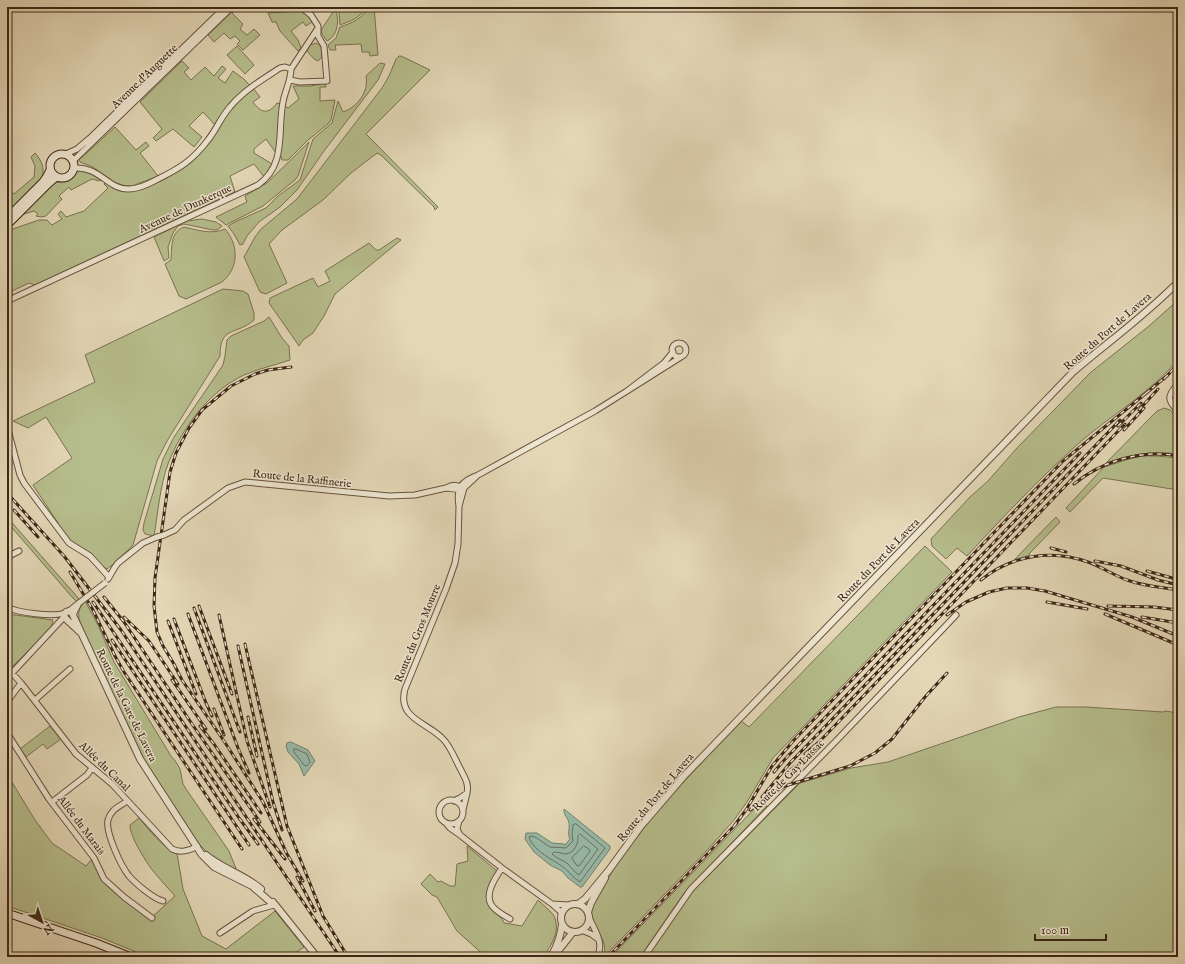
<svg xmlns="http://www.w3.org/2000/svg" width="1185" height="964" viewBox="0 0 1185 964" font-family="'IM FELL English',serif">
<rect width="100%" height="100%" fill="#e3d7b6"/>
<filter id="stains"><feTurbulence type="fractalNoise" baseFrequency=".005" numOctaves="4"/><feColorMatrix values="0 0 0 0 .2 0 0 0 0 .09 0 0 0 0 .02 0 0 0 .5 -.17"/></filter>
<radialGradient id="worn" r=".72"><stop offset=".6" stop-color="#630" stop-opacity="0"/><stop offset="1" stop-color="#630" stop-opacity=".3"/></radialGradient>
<path fill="#b6bd8c" stroke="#7a7251" d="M237,7h1l-6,6 11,11 -3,5 7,6 7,-6 6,6 -17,15 -6,-6 3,-3 -5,-5 -5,3 -6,-6 -10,9 -6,-7z
M338,7h28c-5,11 -16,14 -26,18l-1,-13z
M368,7h6l4,48 -8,1 -1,-4h-7l-1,-8 -24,1h-2l1,5h-6l-2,-5 8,-7 4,-11c11,-4 23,-8 28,-20z
M335,9c5,10 3,27 -8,32l-5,-7 -1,-4z
M301,11l9,7 2,4 -6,4 -3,-4 -12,9 7,9 3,8 -3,3 -18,-20 -4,-9h-4l-4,-9z
M316,43l5,3 1,11 -4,4 -4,-2 -7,-8 3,-6z
M237,46l17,19 -9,9 -18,-19z
M399,56h2l29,14 -64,64 72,73 -3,3 -1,-3 -53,-52 -4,-2 -26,20 -28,27 -41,30 -13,14 18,39 -21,11 -6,-2 -16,-35 11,-20 6,-8 36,-30 85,-111 7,-12 7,-17z
M182,61l7,7 -5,4 7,8 14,-13 9,9 8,-10 4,3 -8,9 7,5 8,-12 12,9 5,6 -26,25 -9,14 -12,-13 -14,14 13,11 -8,10 -21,-18 -17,12 -3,-3 9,-9 -22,-27z
M380,63l5,1 -7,16 -54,71 -27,39 -17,17 -21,15 -12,14 -4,8 -3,1 -6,-11 -6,-8 7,-4 31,-14 12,-12 22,-16 13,-41 19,-16 6,-22 5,11c15,-5 26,-21 23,-36z
M325,83l1,4h-6v14l15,-1 -4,20 -3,4 -20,16 -20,20h-6l-2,-6 4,-49 4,3 11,-9 -6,-13h18z
M253,88l7,9 -7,5c8,11 15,13 24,1l4,1 -5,49 -10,-14 -12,10v4l18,11 -3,7 -4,7 -11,-14 -24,12 5,16 -200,93 -6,-2 -17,8v6l-5,2v-68l32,-11h8l5,5 10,-6 -4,-5 3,-3 5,6 18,-6 24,-23 -4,-4 2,-2c7,6 14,10 24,9 16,0 54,-21 65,-32 11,-10 16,-23 25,-35 9,-14 20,-25 33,-36z
M115,127l21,23 10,-8 3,4 -9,7 18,23 -26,10h-8l-12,-5 -19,-14 -13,-5 -1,-2z
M309,142l-11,34 -3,4 -32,26 -37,19 -10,-8 31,-15 -2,-6 22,-13z
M35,153c6,7 10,14 7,24l-35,37v-21l3,-2 4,3 20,-17 1,-11 -4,-9z
M79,170l7,1 15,9 -2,1 -7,-2 -21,11 -2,-3 -10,9 3,3 -16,17 -4,1 -6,-1 2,-2 -4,-3 -10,3 -17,17v-4l48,-45c17,1 14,-3 24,-12z
M202,219l14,3 6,4 -5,4h-4l-29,-6 -6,2 -5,7 -5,14 1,11 -5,3 -10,-24 33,-16z
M184,227c13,3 28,8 41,2 14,16 14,39 -3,53l-36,17 -7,-3 -14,-32 6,-4c1,-12 -1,-28 13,-33z
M397,238l4,2 -66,54 -11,22 -11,17 -10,7 -4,6 -4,-6 -26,-37 1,-5 43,-20 5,9 12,-6 -5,-10 44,-28 7,7h3z
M223,289l20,2 5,3 6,19v7c-18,16 -34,5 -34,36l-53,85 -10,20 -24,84 -22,21 -4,3 -2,-1 -13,-13 -20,-12 -15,-18 1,-2 -25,-38 39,-27 -26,-41 -18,11 -15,-7 82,-39 -10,-27z
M1178,300v60c-28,33 -67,55 -100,84 -39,35 -75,73 -111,112l-10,-8 -11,11 -14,-13 -1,-7 39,-42 18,-16 29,-33 73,-75 59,-47z
M269,317l13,21 7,8 1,14c-15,5 -32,9 -46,15 -36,17 -62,53 -76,89 -8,22 -10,48 -14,72l-9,-2 -2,-4 1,-7 19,-64 11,-22 49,-72 2,-9 2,-16 4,-4 33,-15z
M1164,408l6,2 8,8v36c-26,-4 -48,1 -72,9l51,-52z
M1142,456h15l21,2v32l-75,-12 -33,34 -4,-4 38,-41 25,-8z
M7,517l73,83 -3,2 -5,-5 -65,-75z
M1056,517l4,5 -31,32 1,1 -16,5z
M925,546l27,26 -179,186 -26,44 -13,18 -22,25 -108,112h-1c8,-18 -15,-31 -11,-49 1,-7 7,-15 11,-21 14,-25 32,-48 50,-70 28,-33 58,-65 88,-96l8,6z
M85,601l13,24 16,37 57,94 5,6 4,7 3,15 3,5 43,62 8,20c-15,-6 -28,-16 -39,-28l-54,-83 -61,-128c-4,-12 -8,-21 2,-31z
M8,614l45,6 -2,8 -38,38 -4,-1 -2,-20 4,-3 -2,-22 -2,-3z
M1056,707h30l77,5 2,-1 13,2v244h-531l46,-66 107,-108 51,-15 37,-6 131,-45z
M50,726l11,13 -14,10 -4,-5 -17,13 -6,-8z
M7,774l28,46 17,23 34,23 6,-7 8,17 8,10 42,33 25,-23c-7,-8 -14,-15 -21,-24 -7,-8 -25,-37 -24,-47l9,-7c10,11 22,29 38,35l6,36 19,47 24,13 49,-38 29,36 -14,10h-142l-46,-19 -95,-32z
M762,801l5,5 -83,87 -44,64h-29z
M467,846l30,25c-7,13 -16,28 -3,41 3,3 9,6 10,11l18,3 16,-26c5,5 13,11 16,16 7,16 -3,28 -10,41h-58l-29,-26 -20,-34 -5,-2 -11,-11 9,-10 8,8 3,-1 9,5h5l2,-22 11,-3z"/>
<path fill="#97baa8" stroke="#747f6e" d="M290,742l3,1 15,7 7,11 -11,15 -5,-12 -11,-12 -2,-6 1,-3z
M564,809l46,37v3l-28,38h-2l-12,-9 -6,-7 -12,-6 -16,-13 -9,-13 1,-6h11l15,10 12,1 1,1 5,-6c-3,-6 0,-9 -1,-16 -1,-5 -6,-9 -5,-14z"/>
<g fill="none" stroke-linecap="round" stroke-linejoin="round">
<path stroke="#6b705f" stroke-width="1" d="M294,749h2l11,5 3,8 -3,4 -3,-1 -10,-13z
M576,824l29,24 -25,34c-7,-4 -10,-10 -17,-15 -12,-9 -27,-14 -34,-29l1,-2 5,1 15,10 16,1 7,-7 -1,-7 1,-9z
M580,834l18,15 -19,26c-5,-3 -8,-8 -12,-12 -5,-3 -11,-5 -15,-9l2,-2c3,0 7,1 11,2 9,0 14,-11 13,-18z
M584,846l5,3 1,2 -10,14 -3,1 -5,-8z"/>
<g stroke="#68533e" stroke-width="7">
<path id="minor" d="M261,7l6,1 33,-1
M290,80l10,2 27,-1 -3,-35 -6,-10v-10l-7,-11 -10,-8
M66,154l11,-5 13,-11 135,-131
M73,161l159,-154
M74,168c26,-2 34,22 55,21 10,0 20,-5 29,-10 22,-11 34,-18 50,-39 8,-10 13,-23 22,-33 13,-16 33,-28 50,-39l5,-1 6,2
M7,301l251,-116c29,-21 19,-52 25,-83 2,-11 8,-22 8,-33l27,-41
M672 350a7 7 0 1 1 14 0a7 7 0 1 1-14 0Z
M673,352l-9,11 -37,28 54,-34
M1178,384c-11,12 -11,16 0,27
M7,426l13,49 4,8 45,60 21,13 19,21
M478,475l117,-64 32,-20
M464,488c-7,-3 -11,-4 -18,0 6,0 12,3 18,0l14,-13c-17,6 -22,13 -19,31l5,-18
M459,506l-1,38 -3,19 -9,26 -41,100c-8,29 21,33 37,49 9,8 13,22 19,32 4,8 8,14 6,23
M164,535l11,-5 9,-10 44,-32 17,-6 144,14 26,-1 31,-7
M7,557l12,-6
M108,579l7,-12 3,-4 25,-20 14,-6
M7,607c11,6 46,10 58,6
M69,611l10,-8 -6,12
M7,670l5,3 9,10 55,71 36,30 60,65c7,4 18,2 25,-3
M12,673l52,-56
M35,700l35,-31
M7,702l14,-19
M7,733l42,66 45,59 10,21 20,18 28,21
M439 812a12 12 0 1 1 24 0a12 12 0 1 1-24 0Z
M127,801c-8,6 -16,8 -19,19 -3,12 13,46 21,56 7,8 25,23 34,25
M454,801l6,-3 7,-5 -4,17
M52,802l35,-27 5,-7
M446,823l4,5 10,7 -3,-6 2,-8
M460,835l42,33 50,36
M502,868c-7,10 -20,29 -8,40 5,5 11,8 16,11
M562,913l-10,-9 17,1
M589,917c5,13 16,26 8,40
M581,930l10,4 7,5
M220,933l33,-22 21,-6
M644,957l47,-68 147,-150 118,-124"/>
</g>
<g stroke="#68533e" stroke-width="8">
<path id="tertiary" d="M80,632l-15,-14 -1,-4 2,-2 4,-1 2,2 68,146 62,96 12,12 38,19 22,19
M206,855c17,14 39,20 55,34
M273,902l44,55
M578,904l7,-5 24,-29 32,-44 43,-50 389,-404c35,-30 73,-57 105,-90
M561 918a14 14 0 1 1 28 0a14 14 0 1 1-28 0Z
M588,912l3,-9 14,-25
M558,951l15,-19
M551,957c6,-11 10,-20 11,-33"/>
</g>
<g stroke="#3f2716" stroke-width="9">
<path id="secondary" d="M50 166a12 12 0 1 1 24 0a12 12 0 1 1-24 0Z
M7,218l36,-36 4,-6 3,-6
M7,225l41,-41 8,-7
M7,913l89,30 35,14"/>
</g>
<use href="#minor" stroke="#ede5d0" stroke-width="5"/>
<use href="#tertiary" stroke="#ede5d0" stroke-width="6"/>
<use href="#secondary" stroke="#ede5d0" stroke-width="7"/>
<g stroke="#3f2716" stroke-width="3">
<path id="rail" d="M291,367l-23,3 -13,4 -24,12 -29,24 -13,18 -13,25 -6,19 -15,106 -1,28 3,26 6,14 11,18 8,16 42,61 39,61 24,52 16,27
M1164,379l14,-15
M1145,394l23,-19
M1139,410l19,-21
M1118,426l23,-23
M1124,430l20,-22
M1074,484c28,-23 68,-35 104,-28
M7,493l57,63 57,74 219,327
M14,510l24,27
M1051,548l15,4
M1095,561l26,5 37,14 16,4
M1147,571l29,8
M70,572l23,38 22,46 9,16 118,177
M981,580c31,-25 71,-31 107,-18 14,5 25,13 39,18 16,6 34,7 51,10
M104,597l20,25 68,102 68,98
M93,602l146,216 19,26
M1047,602l40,7
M199,606l33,88
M1108,606l46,1 24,3
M194,608l46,124
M188,614l50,134 11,25
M1105,614l73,31
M219,615l28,126 23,66
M947,615l19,-13 23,-10 18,-4h20l18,3 87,26 46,19
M124,617l25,24 29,43
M1142,617l36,6
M174,619l32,84 6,13
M168,621l28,73
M112,640l137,205
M245,644l42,182 36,90 25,41
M238,646l35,156 9,28
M172,680l34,49
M214,709l10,26
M248,717l9,39
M200,726l14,18 47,69
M805,754l15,-13 305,-317
M774,772l12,-14 294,-305
M788,772l23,-18
M762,797l28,-34 330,-343
M750,810l17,-14 18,-10 65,-20 25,-13 17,-14 33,-42 22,-24
M254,819l31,40
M734,826l12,-16 26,-44 22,-26 269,-279 87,-71
M297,877l18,34
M608,957l129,-134"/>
</g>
<use href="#rail" stroke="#ede5d0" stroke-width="1.5" stroke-dasharray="4.5" stroke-linecap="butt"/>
<g stroke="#68533e" stroke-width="7" stroke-linecap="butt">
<path id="minor-bridge" d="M157,537l7,-2
M79,603l26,-20"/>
</g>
<use href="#minor-bridge" stroke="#ede5d0" stroke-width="5"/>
</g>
<g text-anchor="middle" stroke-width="3" stroke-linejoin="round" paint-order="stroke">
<g font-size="11" fill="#3f2716" stroke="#ede5d0">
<text transform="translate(144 76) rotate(-44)" y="4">Avenue d'Auguette</text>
<text transform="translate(185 208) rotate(-25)" y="4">Avenue de Dunkerque</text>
<text transform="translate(1107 331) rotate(-41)" y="4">Route du Port de Lavera</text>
<text transform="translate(302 478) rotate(6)" y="4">Route de la Raffinerie</text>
<text transform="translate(878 560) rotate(-46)" y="4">Route du Port de Lavera</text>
<text transform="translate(417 633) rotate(-68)" y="4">Route du Gros Mourre</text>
<text transform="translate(127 705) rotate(64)" y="4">Route de la Gare de Lavera</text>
<text transform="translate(105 766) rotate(44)" y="4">Allée du Canal</text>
<text transform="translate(788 775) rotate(-45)" y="4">Route de Gay Lussac</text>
<text transform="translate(655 797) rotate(-50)" y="4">Route du Port de Lavera</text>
<text transform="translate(82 825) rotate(53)" y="4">Allée du Marais</text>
</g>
</g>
<rect width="1185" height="964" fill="none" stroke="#e3d7b6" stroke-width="24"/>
<rect x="8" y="8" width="1169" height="948" fill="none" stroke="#3f2716" stroke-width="2"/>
<rect x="12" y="12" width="1161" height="940" fill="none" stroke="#3f2716"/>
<g transform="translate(42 922) rotate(140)" stroke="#ede5d0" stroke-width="3" paint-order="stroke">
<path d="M0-3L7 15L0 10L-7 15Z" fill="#3f2716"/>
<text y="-6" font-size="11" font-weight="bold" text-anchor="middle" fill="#3f2716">N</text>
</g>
<path d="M1035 934v6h71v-6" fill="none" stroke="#3f2716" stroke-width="2"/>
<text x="1041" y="934" font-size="12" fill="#3f2716" stroke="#ede5d0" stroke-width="3" paint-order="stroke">100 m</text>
<rect width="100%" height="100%" filter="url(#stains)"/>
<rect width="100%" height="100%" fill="url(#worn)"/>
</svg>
